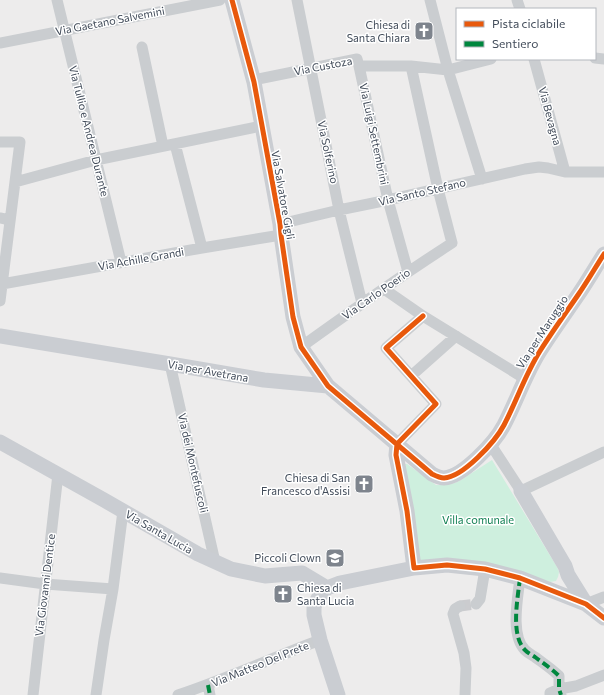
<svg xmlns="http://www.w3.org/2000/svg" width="604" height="695" viewBox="0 0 604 695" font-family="Commissioner,sans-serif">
<rect width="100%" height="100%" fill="#edecec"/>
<path fill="#ceefde" d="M492,460l48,79 17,28 2,5 -1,5 -2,4 -6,1 -87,-21 -44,-1 -14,-96h2l29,21h9l10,-2 6,-3z"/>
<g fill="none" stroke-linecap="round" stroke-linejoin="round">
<path stroke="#cbcccf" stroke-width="11" stroke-dasharray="11 5.5" stroke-linecap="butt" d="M460,606l16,-2"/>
<path stroke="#cacdd0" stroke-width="11" d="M57,0l64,262
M297,0l42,210 23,93
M430,0l18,70 43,-11
M517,0l3,9
M0,43l220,-43
M142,47l21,99
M595,58l9,1
M534,59l31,113
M359,66l29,134 20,72
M253,80l104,-21 2,7h52
M0,142h20l-20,159
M175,144l27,104
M15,182l81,-22 165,-34
M0,218l10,2
M280,224l59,-14 49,-10 137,-31 14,-2 9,1 17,4h39
M2,284l200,-36 79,-13
M384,289l39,27 101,62
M301,347c50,-36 100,-71 151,-104l-14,-54 -27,-123 37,4 34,109
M170,364l45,198
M411,376l45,-40
M397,444l39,-40 -50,-56 37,-32
M491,445l30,46 83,-39
M0,578l45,6 68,5
M520,578c-2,19 -10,57 5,72 3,3 7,5 10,7 8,6 17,12 24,19v13l2,6
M476,604l4,-5 5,-30
M586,604l18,-7
M460,606l-5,3 -2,5 11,39 2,15 -1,27
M208,685l2,10
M33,695l25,-221
M96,695l8,-55 9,-51 10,-78
M178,695c48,-16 94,-37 142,-55
M550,695v-2l9,-4 17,-3 28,-11"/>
<path stroke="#cacdd2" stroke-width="15" d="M232,0l22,82 26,142 1,11 12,82 8,30 27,39 104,88c4,2 8,4 12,4 19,-1 51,-36 60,-53 13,-25 21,-50 36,-74 12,-19 25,-37 38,-56 9,-13 17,-27 26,-41
M0,336l170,28 94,16 64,6
M0,442l104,58 94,54 33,15 34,7 37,-3 25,15
M397,444l-1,11 11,56 7,57
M521,491l44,75 3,9 18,29
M338,695l-18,-55 -6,-25v-9l5,-9 8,-9 13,-5 74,-15 33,-3 38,4 35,9 66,26 18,14"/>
<path stroke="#00873e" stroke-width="4" stroke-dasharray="8 4" stroke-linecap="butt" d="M520,578c-2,19 -10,57 5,72 3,3 7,5 10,7 8,6 17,12 24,19v13l2,6
M208,685l2,10"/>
<g stroke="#fff" stroke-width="8">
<path id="cycleway" d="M232,0l22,82 26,142 1,11 12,82 8,30 27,39 104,88c4,2 8,4 12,4 19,-1 51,-36 60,-53 13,-25 21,-50 36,-74 12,-19 25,-37 38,-56 9,-13 17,-27 26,-41
M397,444l-1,11 11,56 7,57 33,-3 38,4 35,9 66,26 18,14
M397,444l39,-40 -50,-56 37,-32"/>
</g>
<use href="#cycleway" stroke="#e8590c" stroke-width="5"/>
</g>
<defs>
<g id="church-square" transform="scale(1)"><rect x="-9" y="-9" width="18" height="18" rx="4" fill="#7e848d" stroke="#fff"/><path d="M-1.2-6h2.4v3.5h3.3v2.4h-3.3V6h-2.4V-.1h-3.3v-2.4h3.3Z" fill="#fff"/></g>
<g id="school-square" transform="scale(1)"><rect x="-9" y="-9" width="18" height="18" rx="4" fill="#7e848d" stroke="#fff"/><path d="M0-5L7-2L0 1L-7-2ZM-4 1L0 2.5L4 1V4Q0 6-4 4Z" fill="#fff"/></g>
</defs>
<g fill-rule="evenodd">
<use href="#church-square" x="424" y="31"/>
<use href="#church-square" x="364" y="484"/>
<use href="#school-square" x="335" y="558"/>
<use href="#church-square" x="283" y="594"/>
</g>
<g text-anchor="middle" stroke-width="3" stroke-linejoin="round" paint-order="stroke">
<g font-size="11" fill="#424c5a" stroke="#fff">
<text transform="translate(110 21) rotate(-11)" y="4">Via Gaetano Salvemini</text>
<text transform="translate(323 66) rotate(-11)" y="4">Via Custoza</text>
<text transform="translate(550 116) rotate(75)" y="4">Via Bevagna</text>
<text transform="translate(89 131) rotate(76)" y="4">Via Tullio e Andrea Durante</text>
<text transform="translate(374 134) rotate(78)" y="4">Via Luigi Settembrini</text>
<text transform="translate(328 152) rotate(78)" y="4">Via Solferino</text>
<text transform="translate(422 192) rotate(-13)" y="4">Via Santo Stefano</text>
<text transform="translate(283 195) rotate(80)" y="4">Via Salvatore Gigli</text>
<text transform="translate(141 259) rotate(-10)" y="4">Via Achille Grandi</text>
<text transform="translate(376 294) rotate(-35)" y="4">Via Carlo Poerio</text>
<text transform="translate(542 332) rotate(-57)" y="4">Via per Maruggio</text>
<text transform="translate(208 371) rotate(10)" y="4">Via per Avetrana</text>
<text transform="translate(193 463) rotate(77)" y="4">Via dei Montefuscoli</text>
<text transform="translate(159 532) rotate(30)" y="4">Via Santa Lucia</text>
<text transform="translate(45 585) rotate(-83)" y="4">Via Giovanni Dentice</text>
<text transform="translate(260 664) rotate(-22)" y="4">Via Matteo Del Prete</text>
</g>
<g font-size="11" fill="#424c5a" stroke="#fff" text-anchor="end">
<text x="410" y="29">Chiesa di<tspan x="410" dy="13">Santa Chiara</tspan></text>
<text x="350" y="482">Chiesa di San<tspan x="350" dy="13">Francesco d'Assisi</tspan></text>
<text x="321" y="562">Piccoli Clown</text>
<text x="297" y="592" text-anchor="start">Chiesa di<tspan x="297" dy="13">Santa Lucia</tspan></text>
</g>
<g font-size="11" fill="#0f7f52" stroke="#fff">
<text x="478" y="524">Villa comunale</text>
</g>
</g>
<rect x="456" y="8" width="140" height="52" fill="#ffffff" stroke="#b3b7bd"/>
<rect x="464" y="21" width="20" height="6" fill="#e8590c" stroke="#b3b7bd"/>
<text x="492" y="28" font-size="12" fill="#424c5a">Pista ciclabile</text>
<rect x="464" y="41" width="20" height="6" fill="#00873e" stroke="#b3b7bd"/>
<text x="492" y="48" font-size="12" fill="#424c5a">Sentiero</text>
</svg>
